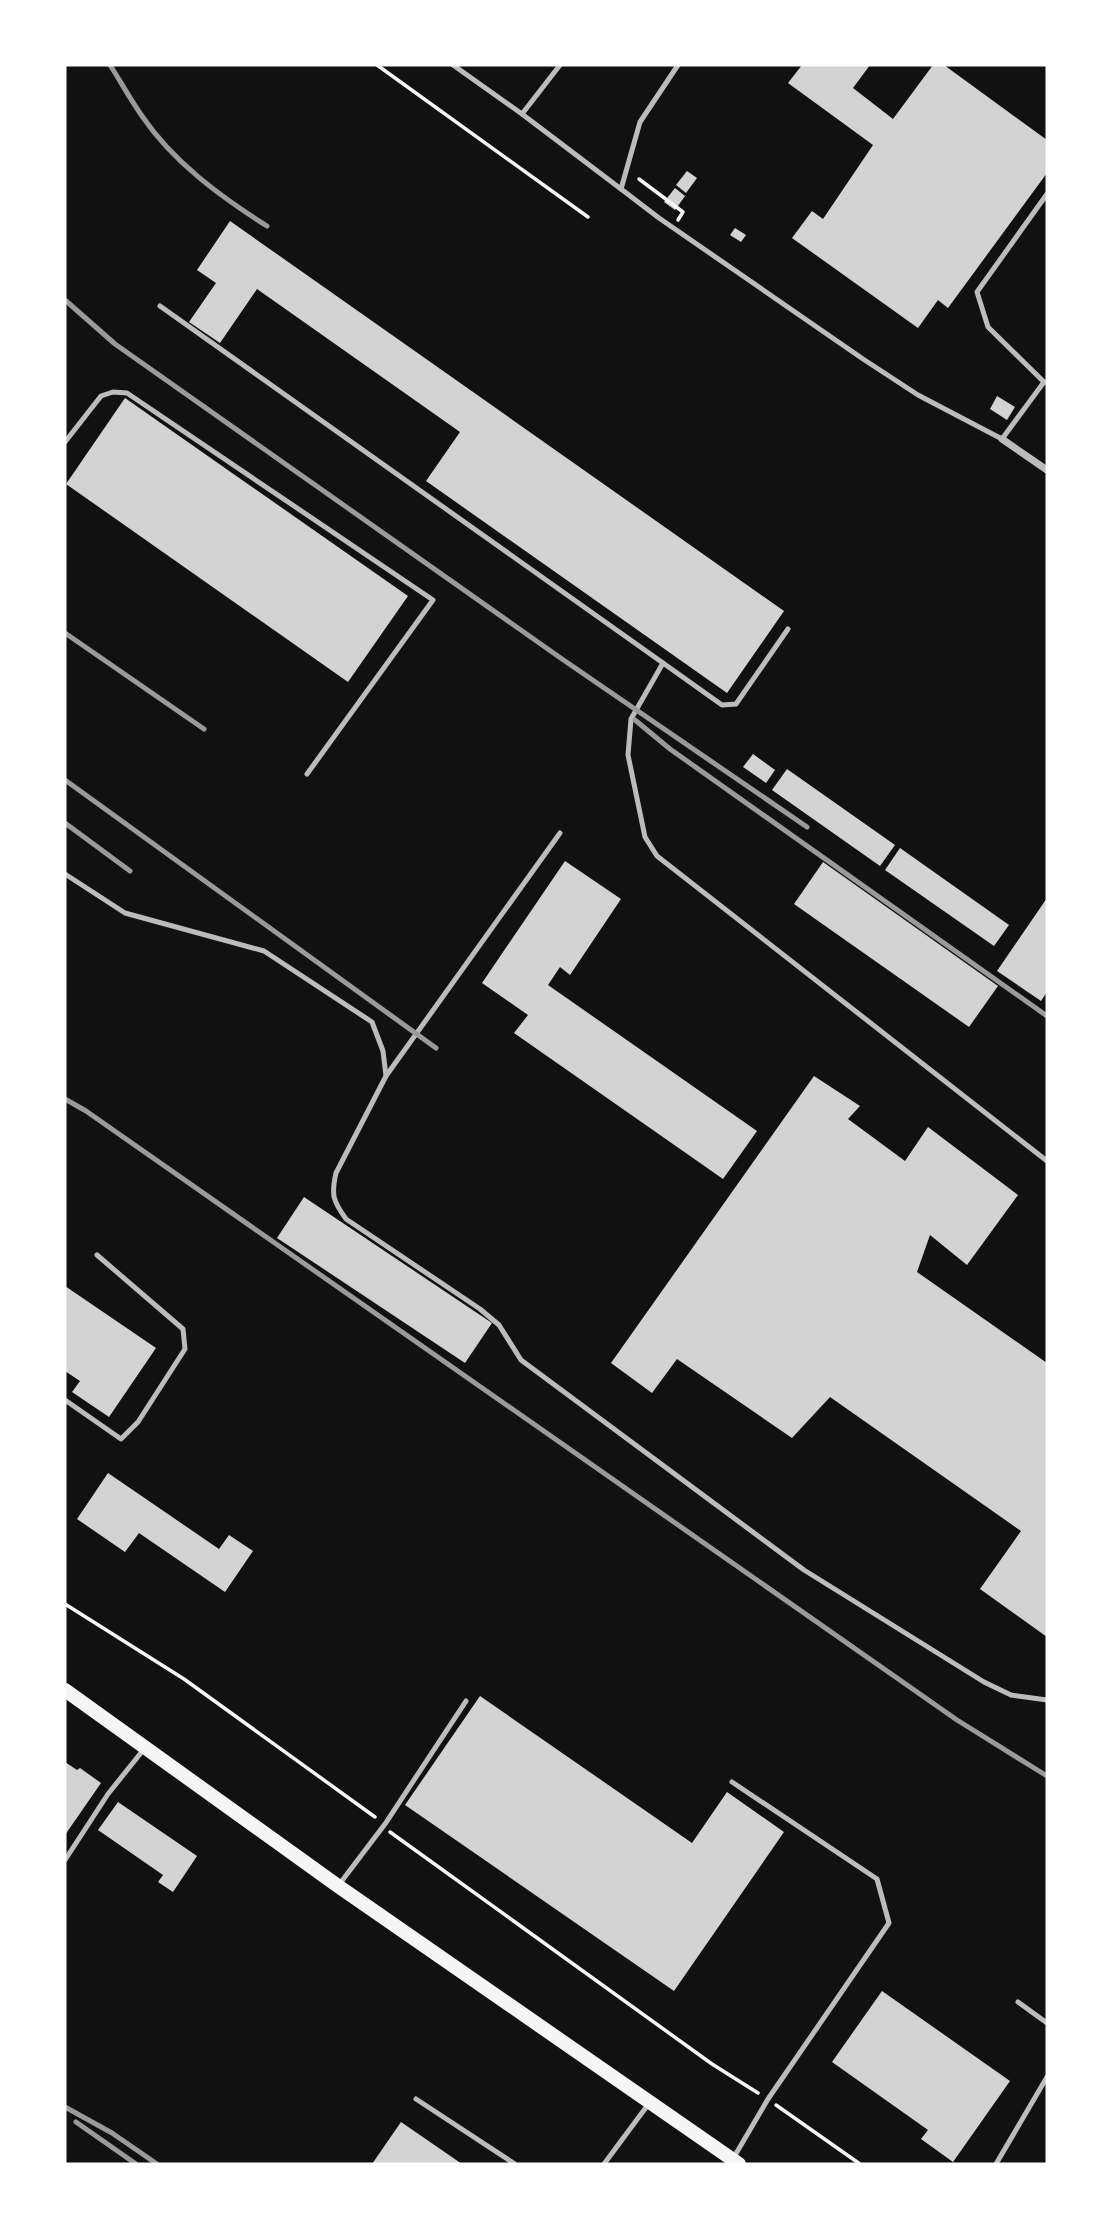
<svg xmlns="http://www.w3.org/2000/svg" width="1112" height="2229" font-family="Manrope,sans-serif">
<style>
.building{fill:#d3d3d3}
.lines{fill:none;stroke-linecap:round;stroke-linejoin:round}
.path{stroke:#f5f5f5;stroke-width:3.5}
.service{stroke:#bcbcbc;stroke-width:5}
.minor{stroke:#bcbcbc;stroke-width:7}
.secondary{stroke:#f5f5f5;stroke-width:14}
.rail{stroke:#9a9a9a;stroke-width:5}
</style>
<rect width="100%" height="100%" fill="#111"/>
<g class="building">
<polygon points="802,65 870,65 853,88 893,119 933,65 944,65 1047,140 1047,173 948,308 938,300 918,328 792,238 812,211 823,219 873,145 788,83"/>
<polygon points="687,171 697,178 686,193 676,185"/>
<polygon points="675,188 685,196 675,210 664,202"/>
<polygon points="230,221 784,611 727,693 426,481 460,432 257,289 220,343 189,322 216,283 197,270"/>
<polygon points="735,228 746,235 741,242 730,235"/>
<polygon points="997,396 1015,407 1007,420 990,409"/>
<polygon points="125,398 408,596 348,682 66,484"/>
<polygon points="753,754 775,770 766,783 743,767"/>
<polygon points="787,769 895,845 880,866 772,790"/>
<polygon points="900,848 1009,925 994,946 885,870"/>
<polygon points="565,861 621,899 570,975 560,967 548,985 757,1131 723,1179 514,1033 528,1015 482,983"/>
<polygon points="823,862 998,986 969,1027 794,904"/>
<polygon points="1047,898 1047,992 1041,1001 997,971"/>
<polygon points="814,1076 860,1106 848,1119 905,1161 928,1127 1018,1195 967,1265 930,1235 917,1272 1047,1363 1047,1637 980,1589 1021,1531 830,1397 792,1438 677,1359 652,1393 611,1363"/>
<polygon points="304,1197 492,1323 465,1363 277,1238"/>
<polygon points="65,1286 156,1348 109,1417 72,1392 80,1381 65,1371"/>
<polygon points="108,1473 219,1549 229,1535 253,1551 225,1592 139,1533 125,1552 77,1519"/>
<polygon points="480,1696 692,1843 727,1792 784,1832 674,1991 405,1805"/>
<polygon points="65,1762 77,1770 80,1768 101,1783 65,1835"/>
<polygon points="118,1802 197,1856 173,1892 158,1882 163,1875 98,1830"/>
<polygon points="882,1991 1010,2081 953,2162 921,2139 928,2130 832,2062"/>
<polygon points="401,2122 462,2164 372,2164"/>
</g>
<g class="lines">
<g class="path">
<polyline points="377,65 588,217"/>
<polyline points="639,179 683,212 678,220"/>
<polyline points="65,1604 184,1679 375,1817"/>
<polyline points="390,1832 712,2064 758,2093"/>
<polyline points="776,2105 860,2164"/>
</g>
<g class="service">
<polyline points="453,65 522,114"/>
<polyline points="560,65 522,114 621,189 640,122 678,65"/>
<polyline points="621,189 659,218 863,359 918,395 1002,439 1044,382 1047,382"/>
<polyline points="160,306 663,663 631,719 628,755 645,837 657,856 1047,1161"/>
<polyline points="1044,382 988,327 977,292 1047,194"/>
<polyline points="65,442 101,396 113,392 127,393 433,600 307,774"/>
<polyline points="663,663 722,705 736,704 788,629"/>
<path d="M65 874 125 913 264 951 372 1022 383 1051 386 1076 336 1173C331 1195 333 1201 346 1219L480 1309 499 1325 521 1360 804 1570 984 1682 1011 1695 1047 1700"/>
<polyline points="386,1076 560,833"/>
<polyline points="65,1400 121,1439 138,1422 185,1349 183,1329 97,1255"/>
<polyline points="732,1782 877,1879 889,1923 768,2099 734,2157"/>
<polyline points="65,1860 108,1794 144,1749"/>
<polyline points="338,1886 385,1824 466,1701"/>
<polyline points="1018,2002 1047,2023"/>
<polyline points="416,2099 515,2164"/>
<polyline points="604,2164 650,2102"/>
<polyline points="996,2164 1047,2077"/>
</g>
<polyline class="minor" points="1002,439 1047,470"/>
<polyline class="secondary" points="65,1690 338,1886 739,2164"/>
<g class="rail">
<path d="M110 65C121 82 130 99 142 116 173 162 221 197 267 226"/>
<polyline points="65,300 115,344 562,659 807,827"/>
<polyline points="65,633 204,729"/>
<polyline points="635,720 670,749 1047,1016"/>
<polyline points="65,780 436,1048"/>
<polyline points="65,823 130,871"/>
<polyline points="65,1099 86,1111 957,1720 1047,1776"/>
<polyline points="65,2107 112,2133 157,2164"/>
<polyline points="76,2122 136,2164"/>
</g>
</g>
<rect width="1112" height="2229" fill="none" stroke="#ffffff" stroke-width="133"/>
</svg>
